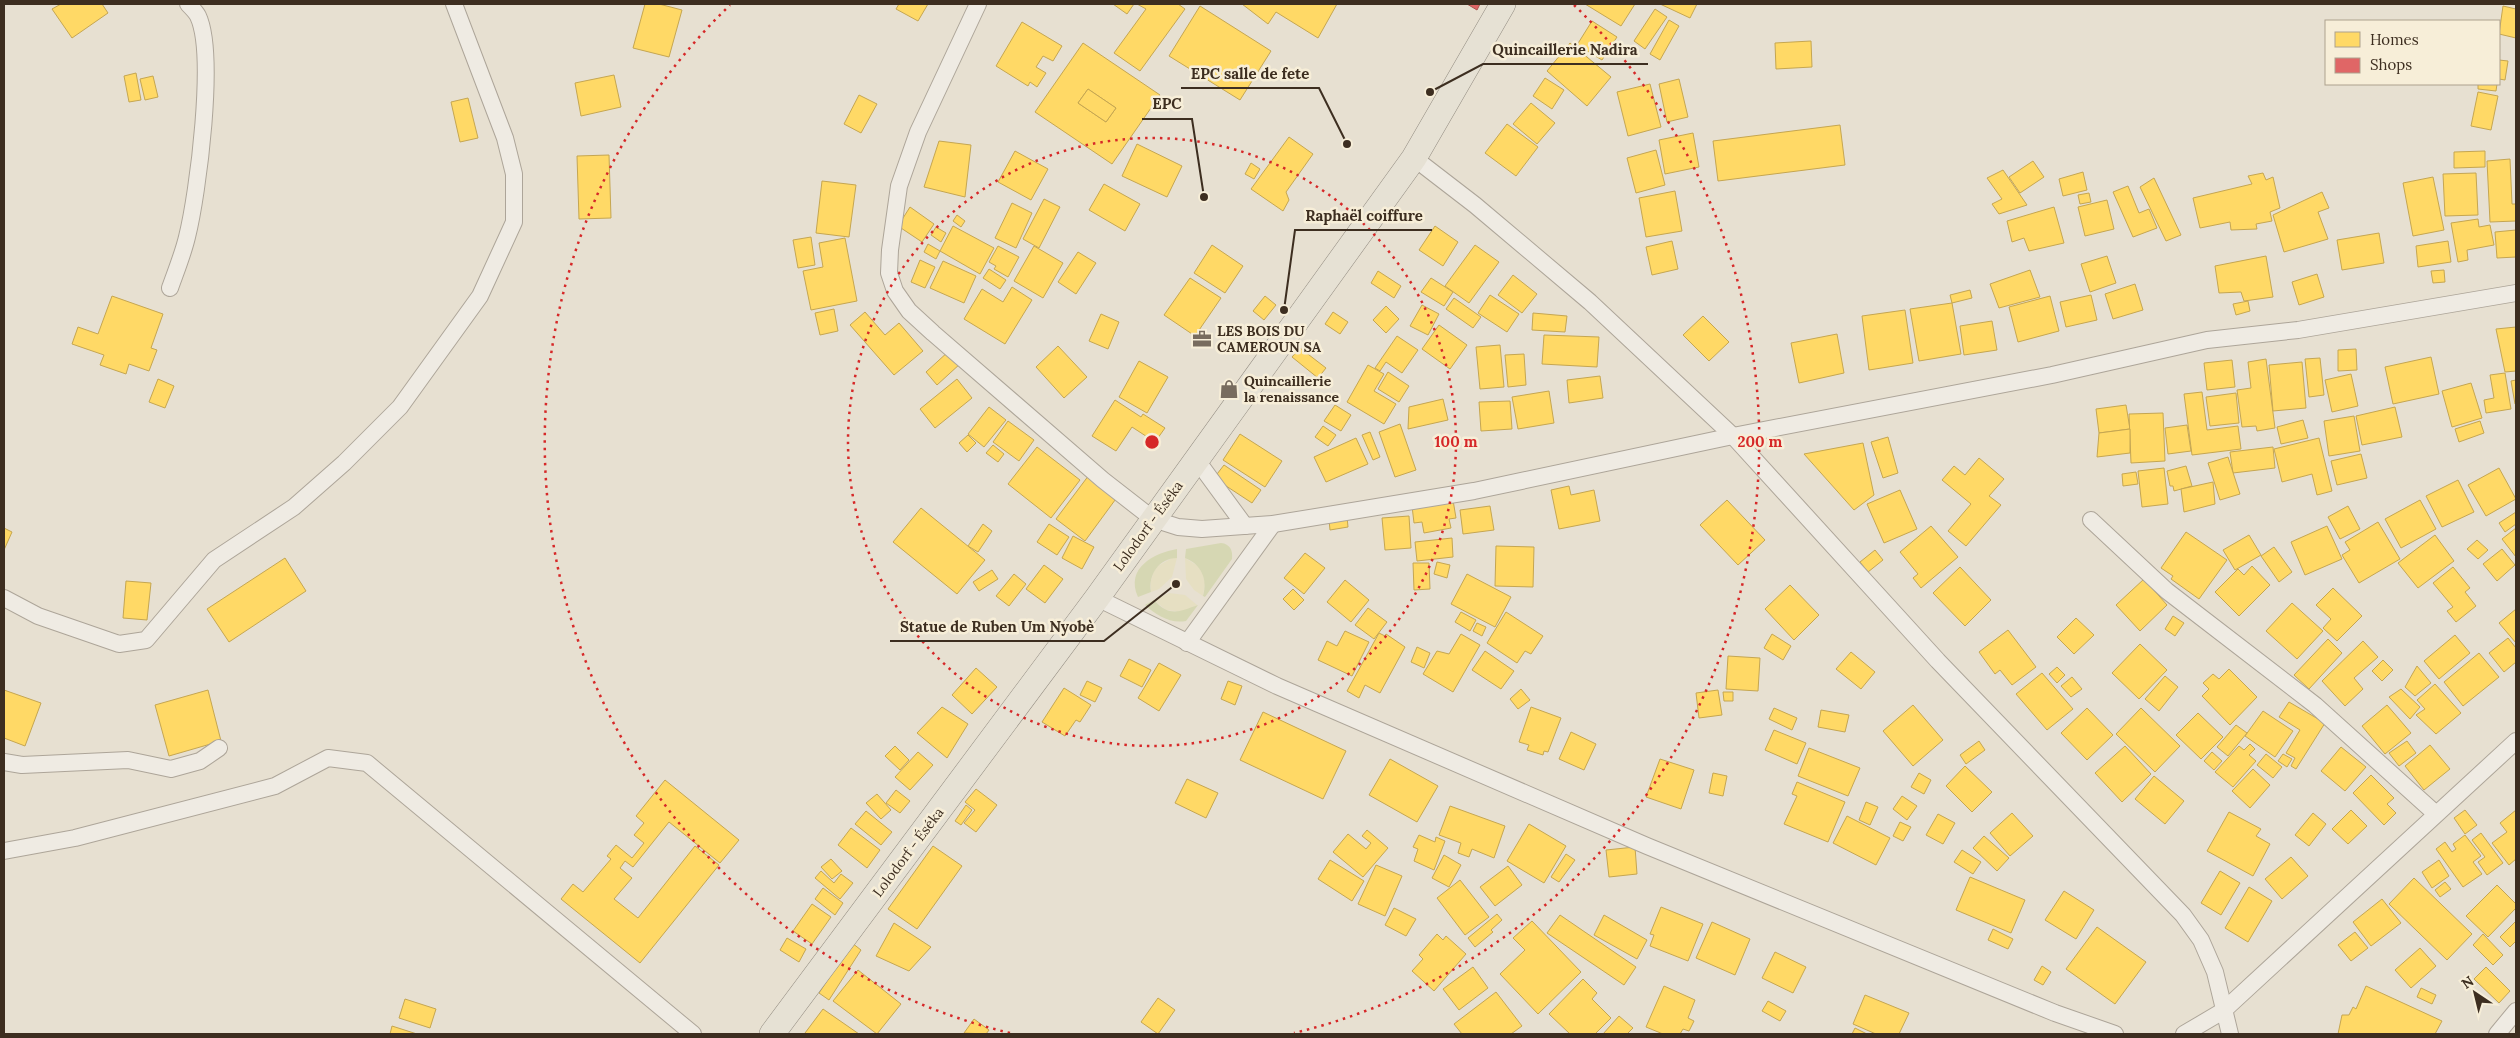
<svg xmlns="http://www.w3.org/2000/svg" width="2520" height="1038" font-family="Lora,serif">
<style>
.farmland{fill:#e6dfc2}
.green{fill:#d6d7b3}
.homes{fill:#ffd966;stroke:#c5a651;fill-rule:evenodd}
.shops{fill:#e06666;stroke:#af5551}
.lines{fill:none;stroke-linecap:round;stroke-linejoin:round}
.street-casing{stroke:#ada599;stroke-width:18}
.primary-casing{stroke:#928b80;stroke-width:26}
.street{stroke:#efebe3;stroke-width:16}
.primary{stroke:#e6e1d4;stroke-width:25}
.ring{fill:none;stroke:#d62828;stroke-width:2.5;stroke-dasharray:2.5 5}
.labels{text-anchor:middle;stroke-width:5;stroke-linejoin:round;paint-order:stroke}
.poi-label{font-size:14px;font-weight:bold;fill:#3d2e20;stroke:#f7eed8;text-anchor:start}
.street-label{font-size:14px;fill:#3d2e20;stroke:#f7eed8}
.centre{fill:#d62828;stroke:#f7eed8;stroke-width:2.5}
.ring-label{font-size:15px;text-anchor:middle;font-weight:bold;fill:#d62828;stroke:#f7eed8;stroke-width:5;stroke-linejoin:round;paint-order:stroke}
.leader{fill:none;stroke:#3d2e20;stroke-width:2}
.callout-dot{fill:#3d2e20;stroke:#f7eed8;stroke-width:2}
.callout-label{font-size:15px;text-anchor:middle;font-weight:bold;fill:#3d2e20;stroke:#f7eed8;stroke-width:5;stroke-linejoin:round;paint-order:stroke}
</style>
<rect width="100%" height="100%" fill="#e7e0d1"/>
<g class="farmland">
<polygon points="1172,558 1177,558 1172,577 1159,589 1151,592 1151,581 1153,573 1158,566"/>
<polygon points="1185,558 1198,566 1203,574 1205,583 1203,596 1194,590 1186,579"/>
<polygon points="1169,593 1185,595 1197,605 1185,612 1166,610 1154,600"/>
</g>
<g class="green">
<path d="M1221 543C1230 544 1233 550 1232 559L1205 597 1203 596C1208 579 1201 564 1185 558L1186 549Z"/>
<path d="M1177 549V558C1159 558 1148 575 1151 592L1138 597C1125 568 1154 553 1177 549Z"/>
<path d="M1154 600C1170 618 1180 611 1198 605L1186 621C1170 624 1156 615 1145 605Z"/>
</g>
<g class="homes">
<polygon points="61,4 102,4 108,13 72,38 52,9"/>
<polygon points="645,4 659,4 682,10 669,57 633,48"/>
<polygon points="899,4 928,4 918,21 896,9"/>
<polygon points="1113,4 1134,4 1127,14"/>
<polygon points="1137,4 1178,4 1185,9 1140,71 1114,53 1146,9"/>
<polygon points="1242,4 1337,4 1318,38 1276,12 1268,24"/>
<polygon points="1585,4 1635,4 1621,26"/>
<polygon points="1660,4 1697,4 1690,18"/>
<polygon points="1200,6 1271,51 1240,100 1169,56"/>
<polygon points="2503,6 2516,9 2516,38 2499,34"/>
<polygon points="1655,9 1667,17 1645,49 1634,41"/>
<polygon points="1669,20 1679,26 1660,60 1650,54"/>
<polygon points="1592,21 1617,37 1602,60 1577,45"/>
<polygon points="1022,22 1062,46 1053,61 1043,56 1036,67 1046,73 1037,87 1030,82 1028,86 996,66"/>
<polygon points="1811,41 1812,67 1776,69 1775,43"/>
<path d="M1083 43 1160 95 1112 164 1035 112ZM1088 89 1116 108 1106 122 1078 103Z"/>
<polygon points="1570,43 1611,77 1587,106 1547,71"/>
<polygon points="2499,60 2508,61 2505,80 2499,79"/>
<polygon points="136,73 141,100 129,102 124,76"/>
<polygon points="614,75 621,107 581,116 575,83"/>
<polygon points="153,76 158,97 145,100 140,79"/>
<polygon points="1545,78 1564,90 1552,109 1533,96"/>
<polygon points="1679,79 1688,117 1667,122 1659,84"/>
<polygon points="1650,84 1661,127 1628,136 1617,92"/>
<polygon points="2478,84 2497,84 2496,91 2478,89"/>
<polygon points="1088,89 1116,108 1106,122 1078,103"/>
<polygon points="2478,92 2498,96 2491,130 2471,126"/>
<polygon points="859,95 877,104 861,133 844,124"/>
<polygon points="468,98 478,138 460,142 451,102"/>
<polygon points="1531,103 1555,123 1537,144 1513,124"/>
<polygon points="1507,124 1538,147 1516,176 1485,153"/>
<polygon points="1840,125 1845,165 1718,181 1713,141"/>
<polygon points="1693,133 1699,167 1665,174 1659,140"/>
<polygon points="1289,137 1313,154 1286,192 1289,200 1283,211 1251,189"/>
<polygon points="939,141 971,145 965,197 924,187"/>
<polygon points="1137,144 1182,166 1167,197 1122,176"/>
<polygon points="1656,150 1665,185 1636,193 1627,158"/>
<polygon points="1015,151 1048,169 1031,200 998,182"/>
<polygon points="2485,151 2485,167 2454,168 2454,152"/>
<polygon points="609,155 611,218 579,219 577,156"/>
<polygon points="2510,159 2512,204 2516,204 2516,221 2490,222 2487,161"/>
<polygon points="2033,161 2044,177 2020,193 2009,177"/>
<polygon points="1251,163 1260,169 1254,179 1245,174"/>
<polygon points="2003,170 2027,205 1999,214 1992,204 2002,199 1987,178"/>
<polygon points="2083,172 2087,190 2063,196 2059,179"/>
<polygon points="2263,173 2266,180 2273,177 2280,208 2270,212 2272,221 2256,224 2257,229 2231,230 2230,222 2200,228 2193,198 2252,184 2248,176"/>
<polygon points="2476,173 2478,215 2445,216 2443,174"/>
<polygon points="2433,177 2444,230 2413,236 2403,183"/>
<polygon points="2154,178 2181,235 2166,241 2140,187"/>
<polygon points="822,181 856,185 849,237 816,233"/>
<polygon points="1104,184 1140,204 1125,231 1089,210"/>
<polygon points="2128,186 2139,213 2149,209 2157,228 2133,237 2113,192"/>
<polygon points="1675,191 1682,231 1646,237 1639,198"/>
<polygon points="2322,192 2329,208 2318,212 2328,239 2284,252 2273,215"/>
<polygon points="2089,193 2091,202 2080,204 2078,195"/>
<polygon points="1044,199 1060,207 1039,248 1023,239"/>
<polygon points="2107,200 2114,229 2085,236 2078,207"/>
<polygon points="1012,203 1032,213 1016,248 995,238"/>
<polygon points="910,207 934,224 922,242 898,226"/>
<polygon points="2054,207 2064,243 2029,251 2024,238 2012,242 2007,221"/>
<polygon points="957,215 965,221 961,227 953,221"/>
<polygon points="2478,219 2479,227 2490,225 2494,245 2467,250 2468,260 2458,262 2451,223"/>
<polygon points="953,226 994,248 980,274 940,251"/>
<polygon points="1435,226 1458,242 1443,266 1419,250"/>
<polygon points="936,227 946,233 941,242 931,235"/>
<polygon points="2516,230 2516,257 2497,258 2495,232"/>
<polygon points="2379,233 2384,263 2342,270 2337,240"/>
<polygon points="811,237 815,265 798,268 793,240"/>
<polygon points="845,238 857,301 811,310 803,271 823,267 819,243"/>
<polygon points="1672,241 1678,269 1652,275 1646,247"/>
<polygon points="2448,241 2451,262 2418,267 2416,246"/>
<polygon points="928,244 940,251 936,259 924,252"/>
<polygon points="1212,245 1243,266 1225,293 1194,273"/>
<polygon points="1475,245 1499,262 1469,303 1445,286"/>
<polygon points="998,246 1019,257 1008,277 994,269 996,266 989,262"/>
<polygon points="1034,246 1063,263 1043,298 1014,281"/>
<polygon points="1078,252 1096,263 1076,294 1058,282"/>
<polygon points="2107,256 2116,283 2090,292 2081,264"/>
<polygon points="2266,256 2273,297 2244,301 2241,292 2219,293 2215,266"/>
<polygon points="920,260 935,267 925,288 911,282"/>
<polygon points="943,261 976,276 964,303 930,288"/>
<polygon points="989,269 1006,280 1000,289 983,278"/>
<polygon points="2030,270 2040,297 1999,308 1990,284"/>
<polygon points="2444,270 2445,282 2433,283 2431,271"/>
<polygon points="1378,271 1401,286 1394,298 1371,283"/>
<polygon points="2317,274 2324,297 2299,305 2292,282"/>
<polygon points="1513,275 1537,294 1522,313 1498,295"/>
<polygon points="1190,278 1221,298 1195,336 1164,315"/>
<polygon points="1431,278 1453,292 1444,306 1421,292"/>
<polygon points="2135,284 2143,310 2113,319 2105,294"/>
<polygon points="1012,287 1032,300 1005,344 964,319 982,289 1003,302"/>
<polygon points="1970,290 1972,298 1952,303 1950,295"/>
<polygon points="1490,295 1519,314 1507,332 1478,313"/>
<polygon points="2091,295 2097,320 2066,327 2060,302"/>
<polygon points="112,296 163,314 151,348 157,350 149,371 129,364 126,374 100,365 104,355 72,344 78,327 98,334"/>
<polygon points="1265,296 1276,305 1264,320 1253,311"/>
<polygon points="2050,296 2059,331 2018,342 2009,307"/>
<polygon points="1454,298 1481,317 1473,328 1446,309"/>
<polygon points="2248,301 2250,311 2236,315 2233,304"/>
<polygon points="1952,303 1961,354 1919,361 1910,309"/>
<polygon points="1422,305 1439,314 1428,335 1410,326"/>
<polygon points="1386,306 1399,319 1386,333 1373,320"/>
<polygon points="834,309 838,331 820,335 815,313"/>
<polygon points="1905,310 1913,363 1869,370 1862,316"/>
<polygon points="865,312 885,335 899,323 923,351 894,375 850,325"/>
<polygon points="1333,312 1348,322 1340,334 1325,324"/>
<polygon points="1533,313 1567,316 1565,332 1532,330"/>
<polygon points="1101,314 1119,322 1108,349 1089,341"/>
<polygon points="1703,316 1729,342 1709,361 1683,335"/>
<polygon points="1992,321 1997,350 1964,355 1960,326"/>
<polygon points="1439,325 1467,345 1450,369 1422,349"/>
<polygon points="2516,327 2516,371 2505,372 2496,329"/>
<polygon points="1837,334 1844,373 1799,383 1791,343"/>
<polygon points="1544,335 1599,337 1597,367 1542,364"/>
<polygon points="1397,336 1418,350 1402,373 1386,362 1380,371 1375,368"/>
<polygon points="1500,345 1504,387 1480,389 1476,347"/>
<polygon points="1058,346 1087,377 1064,398 1036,367"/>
<polygon points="1300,348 1326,368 1318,378 1292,357"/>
<polygon points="2356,349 2357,370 2338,371 2338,350"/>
<polygon points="949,351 961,363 937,385 926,372"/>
<polygon points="1524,354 1526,385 1508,387 1505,355"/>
<polygon points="2431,357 2439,394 2393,404 2385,367"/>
<polygon points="2320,358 2324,395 2309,397 2305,359"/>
<polygon points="2266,359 2275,428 2257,431 2256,426 2242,427 2237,390 2251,388 2248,362"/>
<polygon points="2232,360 2235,387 2207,390 2204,363"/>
<polygon points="1139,361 1168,377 1147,413 1119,397"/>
<polygon points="2302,362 2306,408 2273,411 2269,365"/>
<polygon points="1368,365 1384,374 1374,391 1396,404 1384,424 1347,402"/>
<polygon points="1388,372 1409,386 1399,402 1378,389"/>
<polygon points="2505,373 2511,409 2486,413 2484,400 2494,398 2490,375"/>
<polygon points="2351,374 2358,406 2332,412 2325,380"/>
<polygon points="1600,376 1603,398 1569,403 1567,380"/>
<polygon points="158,379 174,386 165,408 149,402"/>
<polygon points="957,379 972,398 935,428 920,409"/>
<polygon points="2516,380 2516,403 2515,404 2511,381"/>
<polygon points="2471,383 2482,418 2452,427 2442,391"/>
<polygon points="1549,391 1554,423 1518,429 1512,397"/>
<polygon points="2202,392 2207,430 2238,426 2241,449 2192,455 2184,394"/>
<polygon points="2236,393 2239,423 2210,426 2206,397"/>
<polygon points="1443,399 1448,420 1408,429 1409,407"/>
<polygon points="1115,400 1141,417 1143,414 1165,428 1155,442 1132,427 1116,451 1092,436"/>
<polygon points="1510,401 1512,429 1481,431 1479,402"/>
<polygon points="1335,405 1351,415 1341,431 1324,421"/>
<polygon points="2126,405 2130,429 2099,433 2096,409"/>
<polygon points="989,407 1006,420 984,447 968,434"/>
<polygon points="2395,407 2402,437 2362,445 2356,416"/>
<polygon points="2163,413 2165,461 2131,463 2129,414"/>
<polygon points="2354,416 2360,451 2329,456 2324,421"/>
<polygon points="2303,420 2308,438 2281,444 2277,427"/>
<polygon points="1008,421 1034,440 1019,461 993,442"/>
<polygon points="2480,421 2484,433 2459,442 2455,429"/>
<polygon points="1400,424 1416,470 1395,477 1379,432"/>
<polygon points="2187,425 2191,451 2168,454 2165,428"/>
<polygon points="1323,426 1336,435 1328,446 1315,437"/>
<polygon points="2130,429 2130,453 2097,457 2099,433"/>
<polygon points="1370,432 1380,457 1373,460 1362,435"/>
<polygon points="1240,434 1282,461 1265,487 1223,460"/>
<polygon points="968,435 976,443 967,452 959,443"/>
<polygon points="1888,437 1898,473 1883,478 1871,442"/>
<polygon points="1356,438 1368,464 1326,482 1314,457"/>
<polygon points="2319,438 2332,491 2317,495 2312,474 2282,482 2274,449"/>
<polygon points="1863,443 1874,495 1854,510 1804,454"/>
<polygon points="993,445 1004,454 998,462 986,453"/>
<polygon points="1037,447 1080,480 1051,518 1008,484"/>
<polygon points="2273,447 2275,468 2233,473 2230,452"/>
<polygon points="2361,454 2367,478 2337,485 2331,461"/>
<polygon points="2228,457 2240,494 2220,500 2208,463"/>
<polygon points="1979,458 2004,479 1989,496 2001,505 1966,546 1948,531 1971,504 1942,480 1954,466 1965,475"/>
<polygon points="1224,465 1261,490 1252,503 1214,478"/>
<polygon points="2186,466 2192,486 2174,491 2173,486 2170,486 2167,471"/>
<polygon points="2164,468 2168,504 2142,507 2138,471"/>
<polygon points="2499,468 2516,499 2486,516 2468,485"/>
<polygon points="2136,472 2138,484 2123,486 2122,474"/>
<polygon points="1089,475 1118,496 1085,541 1056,519"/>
<polygon points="2458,480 2474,512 2442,527 2426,496"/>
<polygon points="2213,482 2215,504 2184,512 2181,489"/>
<polygon points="1569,486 1571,495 1594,490 1600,521 1559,529 1551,490"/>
<polygon points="1900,490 1917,529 1884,543 1867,504"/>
<polygon points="1453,500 1456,518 1449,519 1451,528 1424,533 1422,522 1414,523 1412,506"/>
<polygon points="1727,500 1765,540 1738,565 1700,525"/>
<polygon points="2420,500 2436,529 2401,548 2385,519"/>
<polygon points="1490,506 1494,530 1463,534 1460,510"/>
<polygon points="2348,506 2360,529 2340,539 2328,517"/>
<polygon points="921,508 985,560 957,594 893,542"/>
<polygon points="2516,512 2516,524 2505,532 2499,523"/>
<polygon points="1409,516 1411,548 1385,550 1382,518"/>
<polygon points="1347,517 1348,527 1330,530 1329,520"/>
<polygon points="2378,522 2400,559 2359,583 2342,555 2350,550 2345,542"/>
<polygon points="983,524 992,531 978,552 968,546"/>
<polygon points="1049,524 1069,537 1057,555 1037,542"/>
<polygon points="1931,526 1958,557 1921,588 1913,578 1918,574 1900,552"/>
<polygon points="2327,526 2342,559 2305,575 2291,542"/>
<polygon points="4,528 12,532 4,550"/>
<polygon points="2516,528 2516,557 2502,539"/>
<polygon points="2186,532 2227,560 2199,599 2171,579 2173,576 2161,568"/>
<polygon points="2249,535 2261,555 2235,570 2223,550"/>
<polygon points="2435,535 2454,561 2418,588 2398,563"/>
<polygon points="1073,536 1094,547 1082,569 1062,558"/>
<polygon points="1452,538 1453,557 1417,561 1415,542"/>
<polygon points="2477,540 2488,550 2478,559 2467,549"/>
<polygon points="1496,546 1534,547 1533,587 1495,586"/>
<polygon points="2274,547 2292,572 2279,582 2261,556"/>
<polygon points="2502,549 2515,565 2497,581 2483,564"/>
<polygon points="1875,550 1883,560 1868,572 1860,562"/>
<polygon points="1305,553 1325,568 1304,594 1284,578"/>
<polygon points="285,558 306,591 229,642 207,609"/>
<polygon points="1437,562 1450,565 1447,578 1434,574"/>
<polygon points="1413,563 1429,563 1430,589 1414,590"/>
<polygon points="1044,565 1063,579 1045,603 1026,589"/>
<polygon points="2252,566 2270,585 2239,616 2215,592 2238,569 2244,575"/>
<polygon points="1960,567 1991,600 1965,626 1933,593"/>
<polygon points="2453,567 2470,588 2465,592 2476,606 2456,622 2447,611 2453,607 2433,583"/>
<polygon points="992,570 998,579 979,591 973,582"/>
<polygon points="1014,574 1026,584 1009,606 996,596"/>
<polygon points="1467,574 1511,597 1495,627 1451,604"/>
<polygon points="2144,579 2167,605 2140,631 2116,605"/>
<polygon points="1345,580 1369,600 1351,622 1327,602"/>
<polygon points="126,581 151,583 147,620 123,618"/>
<polygon points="1790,585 1819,615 1794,640 1765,609"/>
<polygon points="2333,588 2362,616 2337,641 2323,628 2331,619 2316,605"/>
<polygon points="1293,589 1304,600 1294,610 1283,599"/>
<polygon points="2292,603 2323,631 2297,659 2266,631"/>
<polygon points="1368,608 1387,622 1374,639 1355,625"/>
<polygon points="2516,609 2516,643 2499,623"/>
<polygon points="1461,612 1476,620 1470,631 1455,622"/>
<polygon points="1506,612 1543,636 1531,654 1525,651 1517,663 1487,643"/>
<polygon points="2173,616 2184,623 2175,636 2165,629"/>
<polygon points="2076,618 2094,635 2074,654 2057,637"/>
<polygon points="1477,623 1486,627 1482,636 1473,631"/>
<polygon points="2008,630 2036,667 2012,685 2000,670 1995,674 1979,652"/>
<polygon points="1345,631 1369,642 1352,676 1318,660 1327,641 1337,646"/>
<polygon points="1379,633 1385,636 1386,634 1405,647 1380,693 1365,685 1359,698 1347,691"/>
<polygon points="1461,634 1480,645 1453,692 1423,674 1437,651 1449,654"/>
<polygon points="1772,634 1791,646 1783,660 1764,648"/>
<polygon points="2455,635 2470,653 2439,679 2424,661"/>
<polygon points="2508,638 2516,648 2516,662 2504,672 2489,653"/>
<polygon points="2328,639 2342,653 2309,689 2294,675"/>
<polygon points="2363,641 2378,657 2354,678 2363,689 2345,706 2322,681"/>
<polygon points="2140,644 2167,670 2139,699 2112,673"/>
<polygon points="1417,647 1430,653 1424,668 1411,662"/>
<polygon points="1485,651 1514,671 1501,689 1472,670"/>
<polygon points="1851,652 1875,672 1861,689 1836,669"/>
<polygon points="2479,653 2499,677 2463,706 2444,682"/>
<polygon points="1728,656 1760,658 1758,691 1726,689"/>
<polygon points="1129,659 1151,670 1142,687 1120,676"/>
<polygon points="2383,660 2393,670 2382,681 2372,671"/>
<polygon points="1159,663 1181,675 1159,711 1138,698"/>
<polygon points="2417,666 2431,683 2415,696 2405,687"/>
<polygon points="2057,667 2065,675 2057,683 2049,674"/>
<polygon points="976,668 997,687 972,714 952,695"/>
<polygon points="2229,669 2257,697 2230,725 2202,696 2209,689 2203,683 2213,674 2219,679"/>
<polygon points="2042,673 2073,709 2047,730 2016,694"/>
<polygon points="2165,676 2178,687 2159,711 2145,699"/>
<polygon points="2072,677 2082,689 2071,697 2061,686"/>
<polygon points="1087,681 1102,688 1095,702 1080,695"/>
<polygon points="1228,681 1242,686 1235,705 1221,699"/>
<polygon points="2435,684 2461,713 2436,734 2416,715 2425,709 2417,700"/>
<polygon points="1064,688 1091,705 1080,722 1076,720 1065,736 1042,722"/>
<polygon points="1521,689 1530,700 1518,709 1510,699"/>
<polygon points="2401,689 2420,707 2410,719 2389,697"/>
<polygon points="4,690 41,703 25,746 4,738"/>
<polygon points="208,690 221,741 169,756 155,705"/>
<polygon points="1718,690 1722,715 1699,718 1696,693"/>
<polygon points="1723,692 1733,692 1733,701 1724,701"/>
<polygon points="2289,702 2325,723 2296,769 2291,766 2295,758 2286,753 2300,730 2279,717"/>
<polygon points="1913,705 1943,740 1913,766 1883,731"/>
<polygon points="2387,705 2411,733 2385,754 2362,726"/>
<polygon points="942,707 968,724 947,758 917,733"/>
<polygon points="1531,707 1561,718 1548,752 1544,751 1543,755 1527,750 1529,745 1519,742"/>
<polygon points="1774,708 1797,718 1792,730 1769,719"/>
<polygon points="2087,708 2113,735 2087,760 2061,733"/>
<polygon points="2141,708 2180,746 2155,772 2116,734"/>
<polygon points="1821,710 1849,715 1845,732 1818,727"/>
<polygon points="2263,711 2293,731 2275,757 2245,736"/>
<polygon points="1263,712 1346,751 1323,799 1240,760"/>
<polygon points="2198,713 2223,737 2201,759 2176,735"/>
<polygon points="2236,725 2247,733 2228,756 2217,747"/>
<polygon points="1774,730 1806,743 1797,764 1765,750"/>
<polygon points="1571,732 1596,744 1584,770 1559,759"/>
<polygon points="1979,741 1985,750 1966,764 1960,755"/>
<polygon points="2407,741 2416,753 2399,766 2389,753"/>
<polygon points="2250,744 2255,749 2249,755 2256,761 2233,787 2215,772 2239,746 2244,750"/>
<polygon points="2430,745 2450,769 2424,790 2405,766"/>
<polygon points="895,746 909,760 900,770 885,756"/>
<polygon points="2125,746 2151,774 2122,802 2095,773"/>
<polygon points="2341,747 2366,767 2345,791 2321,771"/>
<polygon points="1809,748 1860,768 1848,796 1798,776"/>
<polygon points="918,752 933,765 910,790 895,777"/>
<polygon points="2212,752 2222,761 2214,770 2204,761"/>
<polygon points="2266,754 2282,767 2273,778 2257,765"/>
<polygon points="2283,754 2292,759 2287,767 2278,761"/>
<polygon points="1390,759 1438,786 1417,822 1369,795"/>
<polygon points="1660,759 1694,770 1681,809 1646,797"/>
<polygon points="1965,766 1992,792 1972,812 1946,786"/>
<polygon points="2253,769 2270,785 2250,808 2232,791"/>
<polygon points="1713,773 1727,776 1723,796 1709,793"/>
<polygon points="1919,773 1931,780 1924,794 1911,787"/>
<polygon points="2371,775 2394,798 2387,804 2396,813 2384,825 2353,793"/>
<polygon points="2154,776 2184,801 2165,824 2135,799"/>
<polygon points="1187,779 1218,793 1206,818 1175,803"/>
<polygon points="665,780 739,840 720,863 669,822 633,867 625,861 620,868 632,878 614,899 638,918 695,846 719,865 640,963 561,899 573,884 583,892 611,859 607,856 616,845 632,858 644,843 634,835 644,823 636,816"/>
<polygon points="1797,782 1845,802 1828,842 1784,824 1797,796 1792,794"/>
<polygon points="976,789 997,805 976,832 964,823 975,810 965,802"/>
<polygon points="896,790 910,801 900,813 886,803"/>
<polygon points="877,794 891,810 881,819 866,803"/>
<polygon points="1902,796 1917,806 1907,820 1893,809"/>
<polygon points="1866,802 1878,807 1870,825 1859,820"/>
<polygon points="966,805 972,810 961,825 955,821"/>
<polygon points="1450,806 1505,826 1494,858 1472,849 1469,857 1458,853 1461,843 1439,835"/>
<polygon points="2351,810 2367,826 2348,844 2332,829"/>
<polygon points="2465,810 2477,825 2465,834 2454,818"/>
<polygon points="2516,810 2516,859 2509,865 2492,843 2507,832 2500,823"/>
<polygon points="866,811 892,832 881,845 855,824"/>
<polygon points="2229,812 2261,829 2256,836 2270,844 2253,876 2207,851"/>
<polygon points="2012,813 2033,836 2010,856 1990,833"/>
<polygon points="2313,813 2326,824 2309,846 2295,835"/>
<polygon points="1938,814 1955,823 1943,844 1926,835"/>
<polygon points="1847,816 1890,838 1876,865 1833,843"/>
<polygon points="1900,822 1911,827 1903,841 1893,836"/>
<polygon points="1529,824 1566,846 1544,883 1507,861"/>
<polygon points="851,828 880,850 867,868 838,845"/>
<polygon points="1367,830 1388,848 1363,877 1333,852 1348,834 1366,849 1371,843 1362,836"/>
<polygon points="2481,833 2503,863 2487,875 2478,862 2485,857 2472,840"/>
<polygon points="1419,835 1435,842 1436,837 1445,841 1434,870 1414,861 1418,849 1413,847"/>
<polygon points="2465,835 2481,856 2473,862 2482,874 2463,887 2436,849 2445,842 2452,852 2456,849 2453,844"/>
<polygon points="1984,836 2009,858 1997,871 1973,848"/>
<polygon points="933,846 962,866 917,929 888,909"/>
<polygon points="1635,847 1637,874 1609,877 1606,850"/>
<polygon points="1962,850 1981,862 1973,874 1954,862"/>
<polygon points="1566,854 1575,860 1559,882 1551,877"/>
<polygon points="1444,855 1461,865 1449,887 1432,878"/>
<polygon points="2291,857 2308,876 2282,899 2265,879"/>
<polygon points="831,859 842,871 832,879 821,867"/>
<polygon points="1330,860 1364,881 1352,901 1318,879"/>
<polygon points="2439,860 2449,876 2432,888 2422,872"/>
<polygon points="1376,865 1402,876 1385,916 1358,904"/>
<polygon points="1508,866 1522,885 1495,906 1480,887"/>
<polygon points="821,871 834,883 841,874 853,883 840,899 815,878"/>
<polygon points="2220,871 2240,883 2221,915 2201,903"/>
<polygon points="1970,877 2025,900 2011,933 1956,910"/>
<polygon points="2414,878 2472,934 2447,960 2389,904"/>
<polygon points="1460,880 1489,917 1465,935 1437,898"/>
<polygon points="2445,882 2451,889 2440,897 2435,890"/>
<polygon points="2497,885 2516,904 2516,908 2488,937 2466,916"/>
<polygon points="2249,887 2272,901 2248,942 2225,928"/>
<polygon points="823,888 843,903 835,915 815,899"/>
<polygon points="2064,891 2094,910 2076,939 2045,920"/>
<polygon points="2382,899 2401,923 2371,946 2353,922"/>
<polygon points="812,904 831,917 812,944 793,931"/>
<polygon points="1661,907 1703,924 1688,961 1650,946 1654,935 1650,934"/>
<polygon points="1394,908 1416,919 1406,936 1385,925"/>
<polygon points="1497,914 1502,920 1491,930 1493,932 1475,947 1468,938"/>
<polygon points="1560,915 1636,967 1624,985 1547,933"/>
<polygon points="1604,915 1647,940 1637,959 1594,935"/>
<polygon points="1532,921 1581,972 1538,1014 1500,974 1525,950 1513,938"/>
<polygon points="2516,921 2516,941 2510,947 2500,937"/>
<polygon points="1712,922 1750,939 1735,975 1696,958"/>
<polygon points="894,923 931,947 909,971 876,956"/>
<polygon points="2097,927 2146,962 2115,1004 2066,969"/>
<polygon points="1993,929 2013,939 2008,949 1988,940"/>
<polygon points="2355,932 2368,948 2351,961 2338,945"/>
<polygon points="1437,934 1443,940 1446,936 1466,954 1434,991 1412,971 1423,959 1419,955"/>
<polygon points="2483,934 2503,955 2493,965 2473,945"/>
<polygon points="787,938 806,949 799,962 780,950"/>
<polygon points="852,943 861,950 829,1000 819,993"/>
<polygon points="2420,948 2436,966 2411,988 2395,970"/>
<polygon points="1775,952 1806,967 1793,993 1762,978"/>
<polygon points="2042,966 2051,972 2043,985 2034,980"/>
<polygon points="1473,967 1488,988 1459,1010 1443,989"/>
<polygon points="2486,967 2510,991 2499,1003 2474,979"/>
<polygon points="858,970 901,1004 877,1034 833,1001"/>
<polygon points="1583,979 1597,993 1592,999 1611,1018 1595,1034 1570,1034 1549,1014"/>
<polygon points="1664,986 1695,1000 1688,1018 1694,1021 1689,1031 1683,1029 1680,1034 1663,1034 1646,1027"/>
<polygon points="2366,986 2442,1021 2435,1034 2338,1034 2342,1015 2349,1015 2353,1007 2356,1009"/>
<polygon points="2421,988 2436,995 2432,1004 2417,997"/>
<polygon points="1496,992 1522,1026 1511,1034 1462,1034 1454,1024"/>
<polygon points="1865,995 1909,1013 1899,1034 1876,1034 1853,1024"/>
<polygon points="1158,998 1175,1010 1158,1034 1141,1022"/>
<polygon points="405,999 436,1009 430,1028 399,1018"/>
<polygon points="1768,1001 1786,1011 1780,1021 1762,1011"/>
<polygon points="823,1009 859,1034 807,1034 805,1033"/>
<polygon points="1619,1016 1633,1028 1627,1034 1603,1034"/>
<polygon points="974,1019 989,1030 986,1034 964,1033"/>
<polygon points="392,1026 417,1034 390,1034"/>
<polygon points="1855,1028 1867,1034 1852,1034"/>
</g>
<polygon class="shops" points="1467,4 1480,4 1477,10"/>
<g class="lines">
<g class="street-casing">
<g id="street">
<polyline points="978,4 918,132 899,186 890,250 889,273 895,291 909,311 933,333 1103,480 1153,519 1178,527 1202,529 1273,524 1474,491 1733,436 2052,375 2207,340 2298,330 2516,293"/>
<polyline points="1414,158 1475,205 1590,302 1733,436 1938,661 2183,915 2201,940 2215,972 2230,1034"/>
<path d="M170 288C176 271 183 254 187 237 198 193 216 54 198 16 196 12 191 7 188 4"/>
<polyline points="1196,459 1245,526"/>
<polyline points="2091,520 2167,591 2315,705 2436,814"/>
<polyline points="4,598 38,616 119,644 146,640 214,560 294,507 344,463 400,407 480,296 514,222 514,174 505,138 454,4"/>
<polyline points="1097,598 1277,686 1647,846 2055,1013 2115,1034"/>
<polyline points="1187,643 1273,524"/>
<polyline points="4,762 22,765 128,760 171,769 200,761 219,748"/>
<polyline points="4,851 75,838 275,786 328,758 367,763 693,1034"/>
<polyline points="2184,1034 2223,1011 2516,741"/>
<polyline points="2497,1034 2516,1011"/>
</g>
</g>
<g class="primary-casing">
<polyline id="primary" points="772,1034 1097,598 1414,158 1503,4"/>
</g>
<use href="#street" class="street"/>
<use href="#primary" class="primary"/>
</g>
<g class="ring">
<circle cx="1152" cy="442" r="304"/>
<path d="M1010 1033A608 608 0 0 1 730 5M1574 5A608 608 0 0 1 1294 1033"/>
</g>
<defs>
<g id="office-bare" transform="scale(1.5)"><path d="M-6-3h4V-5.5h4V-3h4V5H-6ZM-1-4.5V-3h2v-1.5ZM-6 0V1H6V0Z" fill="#786c5e" stroke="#f7eed8" stroke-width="2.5" paint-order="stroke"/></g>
<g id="shop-bare" transform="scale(1.5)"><path d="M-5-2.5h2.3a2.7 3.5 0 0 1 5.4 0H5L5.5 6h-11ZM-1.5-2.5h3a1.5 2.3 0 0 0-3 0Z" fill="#786c5e" stroke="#f7eed8" stroke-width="2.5" paint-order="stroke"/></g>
</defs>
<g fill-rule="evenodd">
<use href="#office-bare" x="1202" y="339"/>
<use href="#shop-bare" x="1229" y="389"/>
</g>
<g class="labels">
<g class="poi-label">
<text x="1217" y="336">LES BOIS DU<tspan x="1217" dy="16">CAMEROUN SA</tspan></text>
<text x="1244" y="386">Quincaillerie<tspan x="1244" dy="16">la renaissance</tspan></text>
</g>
<g class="street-label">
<text transform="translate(1148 526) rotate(-54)" y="5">Lolodorf - Éséka</text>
<text transform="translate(908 852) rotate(-53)" y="5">Lolodorf - Éséka</text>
</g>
</g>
<circle cx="1152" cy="442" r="8" class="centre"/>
<g class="ring-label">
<text x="1456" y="447">100 m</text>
<text x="1760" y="447">200 m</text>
</g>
<path class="leader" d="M1430 92L1483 64H1648M1347 144L1319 88H1181M1204 197L1192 119H1142M1284 310L1295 230H1432M1176 584L1104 641H890"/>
<g class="callout-dot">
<circle cx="1430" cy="92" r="5"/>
<circle cx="1347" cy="144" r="5"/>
<circle cx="1204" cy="197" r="5"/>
<circle cx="1284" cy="310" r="5"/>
<circle cx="1176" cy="584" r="5"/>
</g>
<g class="callout-label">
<text x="1565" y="55">Quincaillerie Nadira</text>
<text x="1250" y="79">EPC salle de fete</text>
<text x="1167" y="109">EPC</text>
<text x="1364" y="221">Raphaël coiffure</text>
<text x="997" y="632">Statue de Ruben Um Nyobè</text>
</g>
<rect width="2520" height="1038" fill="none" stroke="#3d2e20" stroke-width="10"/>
<rect x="2325" y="20" width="175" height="65" fill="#f7eed8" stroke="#ada18e"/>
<rect x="2335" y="32" width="25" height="15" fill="#ffd966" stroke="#ada18e"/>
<text x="2370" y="45" font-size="15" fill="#3d2e20">Homes</text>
<rect x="2335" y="58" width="25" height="15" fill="#e06666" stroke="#ada18e"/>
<text x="2370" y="70" font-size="15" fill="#3d2e20">Shops</text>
<g transform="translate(2475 993) rotate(325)" stroke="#f7eed8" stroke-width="4" paint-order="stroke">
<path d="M0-4L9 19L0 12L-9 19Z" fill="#3d2e20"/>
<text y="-8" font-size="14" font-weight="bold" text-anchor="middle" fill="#3d2e20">N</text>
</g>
</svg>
